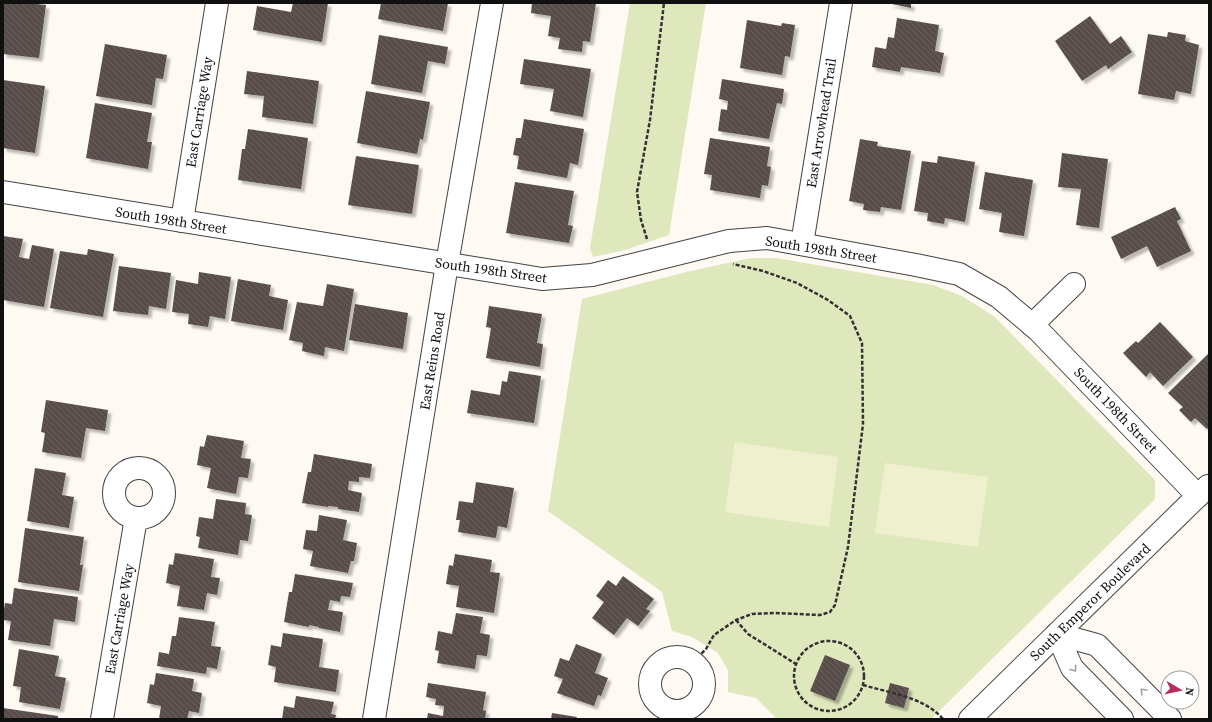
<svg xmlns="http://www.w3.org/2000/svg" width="1212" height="722" font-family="'Source Serif 4',serif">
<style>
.park{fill:#dfe8bd}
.pitch{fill:#eef0ce}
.building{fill:url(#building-back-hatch);filter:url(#shadow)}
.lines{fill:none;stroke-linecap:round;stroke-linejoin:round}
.street-casing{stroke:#434343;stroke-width:24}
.path{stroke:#323232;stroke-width:2.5;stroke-dasharray:4 2;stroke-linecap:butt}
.street{stroke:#fff;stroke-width:22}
.oneway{stroke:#9f9f9f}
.labels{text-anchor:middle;stroke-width:4;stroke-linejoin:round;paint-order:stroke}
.street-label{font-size:14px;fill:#101010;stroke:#fff}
</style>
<defs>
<pattern id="building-back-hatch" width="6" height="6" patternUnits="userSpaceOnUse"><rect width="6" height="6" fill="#584d4c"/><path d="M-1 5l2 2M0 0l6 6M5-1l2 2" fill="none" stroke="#6b6261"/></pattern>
<filter id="shadow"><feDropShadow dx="3.5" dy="3.5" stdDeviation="1" flood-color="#0004"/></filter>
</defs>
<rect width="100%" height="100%" fill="#fef9f3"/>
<g class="park">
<polygon points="630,3 706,3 669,235 625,250 593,257 590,248"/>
<polygon points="750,258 776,258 933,285 962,296 995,317 1155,480 1155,499 931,719 777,719 756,698 728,692 728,670 718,653 692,637 672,631 662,592 548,511 582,299 682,273"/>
</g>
<g class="pitch">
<polygon points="735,442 838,457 829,527 725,512"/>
<polygon points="885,463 988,477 978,547 875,533"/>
</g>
<g class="building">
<polygon points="3,3 27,3 46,5 39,58 3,54"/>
<polygon points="293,3 328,3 322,42 253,30 257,6 291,12"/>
<polygon points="381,3 448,3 443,31 378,19"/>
<polygon points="532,3 596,3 590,42 583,41 582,52 558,49 560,38 548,36 551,16 531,13"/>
<polygon points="887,3 911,3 911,8"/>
<polygon points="1090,16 1110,44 1121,36 1132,52 1108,69 1106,65 1082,81 1055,41"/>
<polygon points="897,18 939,25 935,51 944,53 940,73 901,67 900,72 872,67 875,47 886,49 888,37 894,38"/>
<polygon points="747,20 781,26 782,23 795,25 790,57 785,56 782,75 740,68"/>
<polygon points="1168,32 1186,35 1185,41 1199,45 1191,94 1176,91 1174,100 1138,94 1148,34 1167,37"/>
<polygon points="379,35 448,47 445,64 428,61 422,93 371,84"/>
<polygon points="105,44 167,55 163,79 156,78 152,105 96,96"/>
<polygon points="524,59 591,69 583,117 550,111 554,89 520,84"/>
<polygon points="247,71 319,81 313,124 262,117 264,96 244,94"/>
<polygon points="722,79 784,89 782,104 777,103 769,139 718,131 721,109 727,110 728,101 719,99"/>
<polygon points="3,80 45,86 35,153 3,148"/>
<polygon points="366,91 430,102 423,140 420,139 417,154 357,143"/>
<polygon points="95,103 152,113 147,142 152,142 148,169 86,158"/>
<polygon points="524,119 584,129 578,165 570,163 567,178 517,169 519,156 513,155 516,138 521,138"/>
<polygon points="248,129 308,138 301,189 238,180 242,149 245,149"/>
<polygon points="710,138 770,147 767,166 771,167 768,186 762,185 760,198 710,190 712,175 704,174"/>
<polygon points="860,139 878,142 877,146 911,151 901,210 881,207 880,212 863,210 864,204 849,201"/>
<polygon points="1062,153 1108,159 1099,228 1076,225 1081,189 1058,187"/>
<polygon points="356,156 419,165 412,214 348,205"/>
<polygon points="938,156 975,162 965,222 945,218 944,224 927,221 928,213 914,211 922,161 937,163"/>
<polygon points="985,172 1033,180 1024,236 999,232 1002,213 979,209"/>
<polygon points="515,182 574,191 568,225 573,226 569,243 506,233"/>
<polygon points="1175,207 1181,219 1177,221 1191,251 1157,267 1147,246 1121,259 1111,237"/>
<polygon points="3,236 23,239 19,257 29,259 32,245 54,249 44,307 3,300"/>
<polygon points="88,249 114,254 103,317 50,308 60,251 87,255"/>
<polygon points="119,266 171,273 166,309 149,306 148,315 113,311"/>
<polygon points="199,272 231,277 225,319 210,316 208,327 188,324 189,314 172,312 176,280 198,284"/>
<polygon points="238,279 271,285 269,296 288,300 283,330 231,321"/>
<polygon points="327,284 354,289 344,351 325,347 324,356 302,351 303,343 289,340 297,302 323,306"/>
<polygon points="355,304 408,313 403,349 349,340"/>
<polygon points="489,306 542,314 537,343 543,344 540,367 486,358 491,328 486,327"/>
<polygon points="1160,322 1193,357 1163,386 1150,372 1146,377 1123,353 1136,341 1138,343"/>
<polygon points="1209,353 1209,427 1207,429 1195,418 1191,422 1179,410 1183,407 1168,393"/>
<polygon points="509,371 541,376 534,423 467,413 471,390 500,395 502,381 507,382"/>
<polygon points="46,400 108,410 105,431 86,428 81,458 42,452 45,433 41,432"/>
<polygon points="207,435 244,441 241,458 251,459 248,478 239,477 236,494 207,488 211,468 197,465 200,446 204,447"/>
<polygon points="314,454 372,464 370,478 359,477 359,482 349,481 348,490 362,493 359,512 338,509 338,507 328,506 328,507 302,503 308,472 311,472"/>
<polygon points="35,468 66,473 62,495 74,497 69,528 27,521"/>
<polygon points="476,482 514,488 507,528 498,526 496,538 458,532 460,520 456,520 459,501 473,503"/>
<polygon points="216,499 246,503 245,514 252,515 248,541 240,540 238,555 198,548 200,537 196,536 199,517 213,519"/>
<polygon points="319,515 347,520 343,540 357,543 354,561 351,561 348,573 310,566 313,551 303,549 306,530 317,531"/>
<polygon points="25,528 84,537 80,565 83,565 79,591 18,582"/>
<polygon points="175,553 214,559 211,577 220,578 217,595 207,593 204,610 177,606 180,586 166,583 169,564 173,565"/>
<polygon points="455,554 492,560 490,572 500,573 494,613 456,607 459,586 446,584 449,565 453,566"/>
<polygon points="295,574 353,583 350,597 341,596 340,602 330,600 328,610 343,612 340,632 319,628 319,627 309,625 309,627 284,622 289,592 292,592"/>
<polygon points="623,576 654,599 646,609 650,611 638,626 627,618 614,635 592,618 604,602 596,596 608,580 616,586"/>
<polygon points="14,588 78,597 75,622 54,619 50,646 8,640 11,621 3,620 3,616 5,603 12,604"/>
<polygon points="456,613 483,617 480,633 490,635 487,656 477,655 475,669 437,663 439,651 435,650 438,631 452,634"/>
<polygon points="179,617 215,622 211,646 221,647 217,669 207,667 206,674 157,666 159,652 169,654 172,636 176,636"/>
<polygon points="283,633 323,639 319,667 339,670 336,692 274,682 276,667 268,665 271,645 281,647"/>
<polygon points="576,644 602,654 595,673 608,678 601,696 598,695 594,706 557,693 563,679 554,676 560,658 569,661"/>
<polygon points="19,649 59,656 55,676 66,678 60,709 19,702 21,687 13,686"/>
<polygon points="825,655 850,665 835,701 810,691"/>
<polygon points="156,673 194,679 192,691 202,693 199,713 189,711 187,719 159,719 161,706 147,703 150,684 154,685"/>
<polygon points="428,683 486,692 483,710 486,711 485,719 427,719 428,713 443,716 444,706 435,705 436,699 426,697"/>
<polygon points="890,683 909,688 904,708 885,703"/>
<polygon points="296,696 334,702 331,714 336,715 335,719 282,719 284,706 294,708"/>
<polygon points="3,708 58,716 58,719 3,719"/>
<polygon points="552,713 577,717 576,719 551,719"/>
</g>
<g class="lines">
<g class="street-casing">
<g id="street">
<polyline points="3,192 542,279 592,275 729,241 767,238 916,265 959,274 999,297 1038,330 1198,496"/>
<polyline points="182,221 217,3"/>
<polyline points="802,244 841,3"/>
<polyline points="1032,325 1074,284"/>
<circle cx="139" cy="493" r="25"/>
<polyline points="1057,634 1097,645 1170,719"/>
<polyline points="1057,634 1072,668 1122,719"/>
<circle cx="677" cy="684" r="27"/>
<polyline points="102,719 136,518"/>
<polyline points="374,719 447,264 492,3"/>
<polyline points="970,719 1208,486"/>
</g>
</g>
<g class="path">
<polyline points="647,239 641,220 637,192 650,120 664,3"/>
<polyline points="736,620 748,634 796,664"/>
<circle cx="829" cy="676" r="35"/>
<polyline points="693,662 706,649 714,635 736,620 752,614 774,613 820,615 830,612 835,605 848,547 863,424 862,343 850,316 828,300 797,283 763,271 733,264"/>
<path d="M863 685C890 693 924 697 943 719"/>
</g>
<use href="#street" class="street"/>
</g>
<defs><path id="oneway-chevron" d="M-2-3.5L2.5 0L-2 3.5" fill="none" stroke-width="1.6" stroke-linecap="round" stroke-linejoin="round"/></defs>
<g class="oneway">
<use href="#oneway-chevron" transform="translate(1074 669) rotate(53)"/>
<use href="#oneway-chevron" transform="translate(1143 691) rotate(-135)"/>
</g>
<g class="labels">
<g class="street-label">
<text transform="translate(199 112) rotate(-81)" y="5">East Carriage Way</text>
<text transform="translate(821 123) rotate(-81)" y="5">East Arrowhead Trail</text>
<text transform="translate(171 220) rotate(9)" y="5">South 198th Street</text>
<text transform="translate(821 249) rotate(9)" y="5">South 198th Street</text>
<text transform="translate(491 270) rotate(8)" y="5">South 198th Street</text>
<text transform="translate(432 361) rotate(-81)" y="5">East Reins Road</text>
<text transform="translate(1116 410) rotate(46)" y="5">South 198th Street</text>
<text transform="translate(1090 602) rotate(-44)" y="5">South Emperor Boulevard</text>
<text transform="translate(119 619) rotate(-80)" y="5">East Carriage Way</text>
</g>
</g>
<rect width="1212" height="722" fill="none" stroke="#101010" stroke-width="8"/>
<g transform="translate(1180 690) rotate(99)"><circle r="19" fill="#ffffff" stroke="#9f9f9f"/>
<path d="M0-3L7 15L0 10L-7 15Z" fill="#bb2c5b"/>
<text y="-6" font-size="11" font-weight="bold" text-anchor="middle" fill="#101010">N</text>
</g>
</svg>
